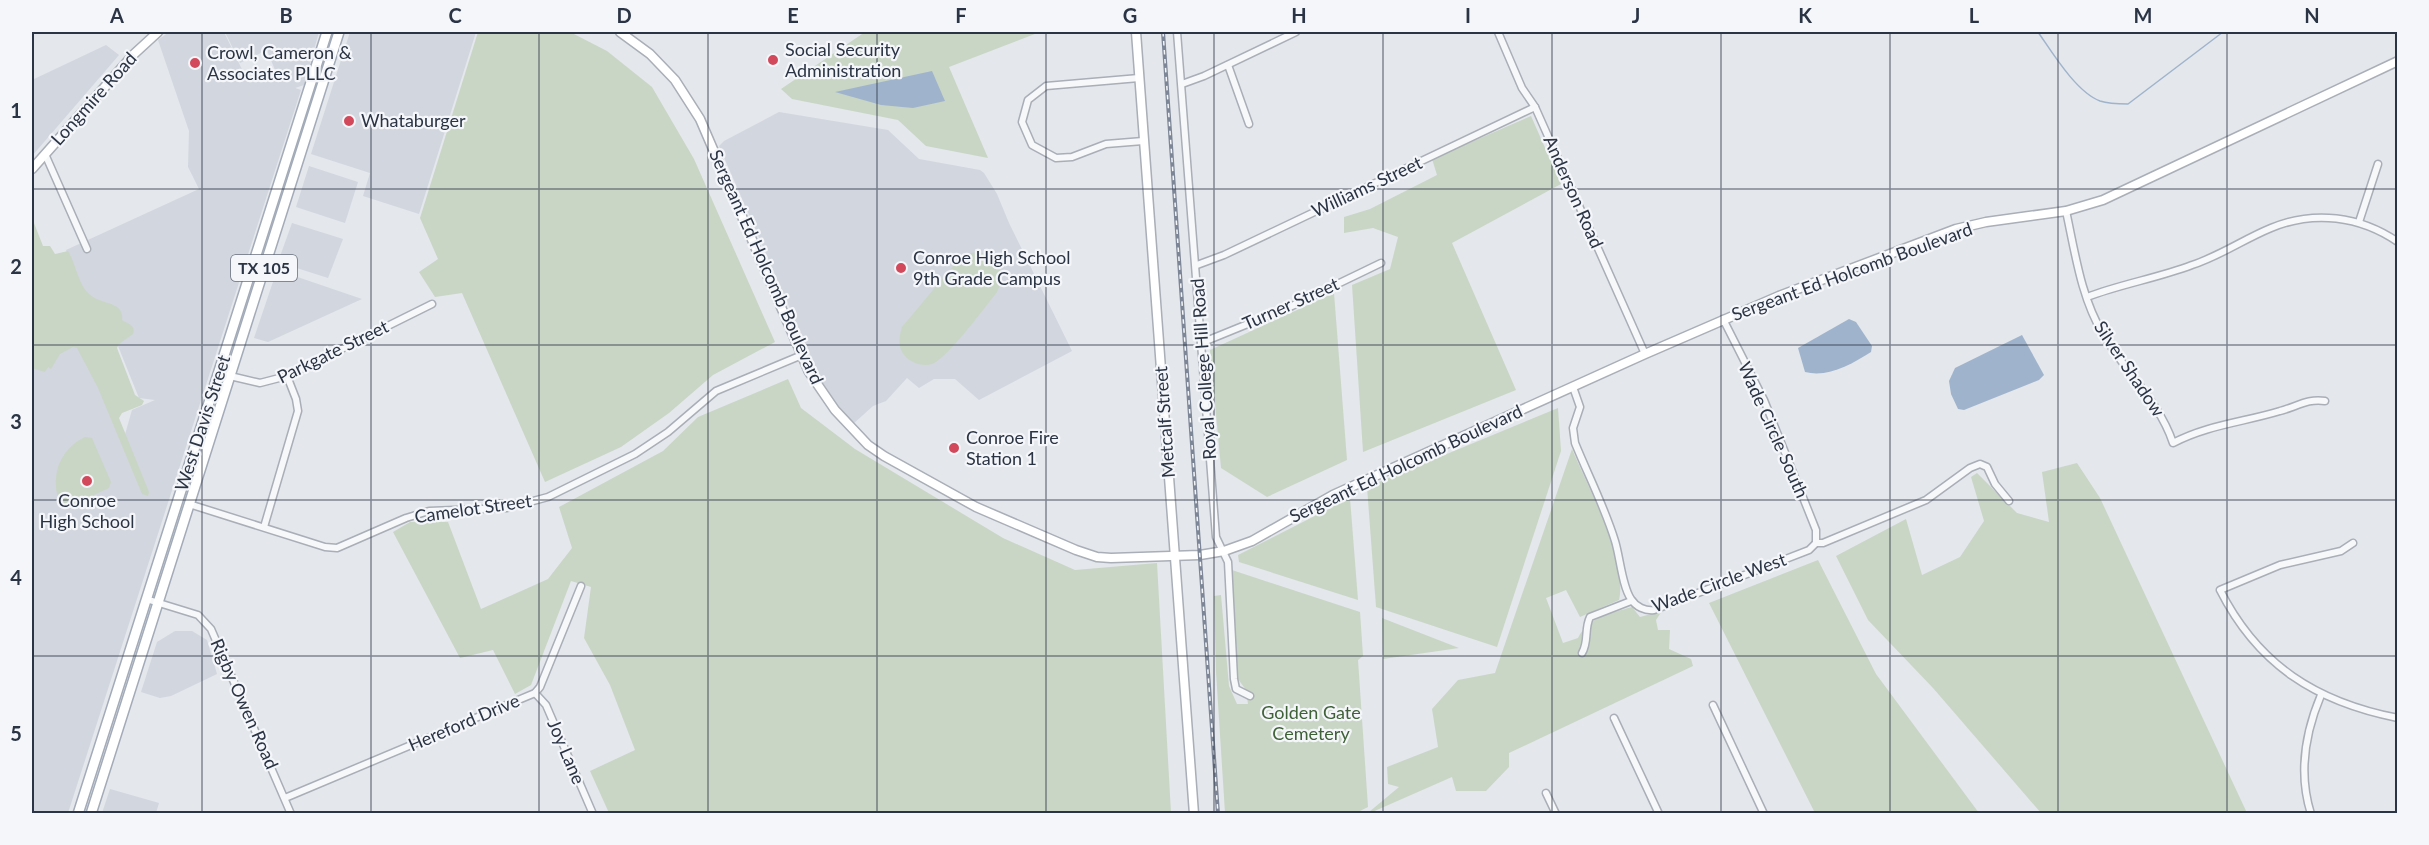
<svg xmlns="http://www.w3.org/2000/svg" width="2429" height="845" font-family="Lato,sans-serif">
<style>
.built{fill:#d2d6de}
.green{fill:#c9d6c5}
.water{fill:#9fb4cc}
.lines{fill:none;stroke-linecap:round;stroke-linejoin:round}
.stream{stroke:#9fb4cc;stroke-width:1.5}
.street-casing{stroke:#a9aeb7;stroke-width:9}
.secondary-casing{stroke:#a9aeb7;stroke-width:11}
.primary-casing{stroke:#a3abb8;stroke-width:12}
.street{stroke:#f7f8fa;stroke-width:6}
.secondary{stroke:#fff;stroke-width:8}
.primary{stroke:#fff;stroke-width:9}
.rail-casing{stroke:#7d8696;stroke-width:4}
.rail{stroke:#f4f6f9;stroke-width:1.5;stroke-dasharray:4.5;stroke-linecap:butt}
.grid{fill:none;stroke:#2b3445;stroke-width:1.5;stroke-opacity:0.55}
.poi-dot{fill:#d1495b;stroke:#f4f6f9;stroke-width:2}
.labels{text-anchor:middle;stroke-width:4.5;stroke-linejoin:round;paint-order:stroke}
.shield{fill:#f4f6f9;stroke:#676e7b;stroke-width:1.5}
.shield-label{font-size:16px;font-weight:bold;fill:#2b3445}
.poi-label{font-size:18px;fill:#2b3445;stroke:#f4f6f9;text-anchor:start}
.street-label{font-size:18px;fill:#2b3445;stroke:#f4f6f9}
.park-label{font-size:18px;fill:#3f6138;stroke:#f4f6f9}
.neatline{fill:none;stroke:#2b3445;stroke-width:2}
.grid-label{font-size:20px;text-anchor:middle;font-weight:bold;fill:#2b3445}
</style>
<rect width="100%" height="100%" fill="#e4e7ec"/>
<g class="built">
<polygon points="169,32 224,32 248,82 275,70 267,50 240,63 225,32 319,32 304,85 295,88 301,90 68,813 32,813 32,223 124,438 132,410 155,400 139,398 116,341 81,292 66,250 199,189 188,167 189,131 158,40"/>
<polygon points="350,32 476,32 419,214 363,196 370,173 311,154"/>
<polygon points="106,45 119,55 32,156 32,80"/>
<polygon points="779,112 888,130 919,159 980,170 984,173 997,194 1009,223 1072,351 979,400 955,379 934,379 919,388 907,378 886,401 873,406 853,424 839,408 822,382 719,146 724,141"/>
<polygon points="309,166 358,182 345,223 296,207"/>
<polygon points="292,223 343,239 328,278 278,262"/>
<polygon points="277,270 362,299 268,342 254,338"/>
<polygon points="175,631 192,631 207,640 217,674 171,696 160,698 141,692 157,642"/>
<polygon points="110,789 159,803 156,813 102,813"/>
</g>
<g class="green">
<polygon points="478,32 570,32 607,51 652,87 694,159 775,342 713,375 669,413 621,447 545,482 462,293 435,297 419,272 438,259 420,218"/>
<polygon points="865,32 1040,32 949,67 988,158 926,146 898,120 792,99 781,89"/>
<polygon points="1531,116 1561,184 1452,243 1516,390 1363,452 1352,285 1390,269 1398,237 1373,228 1344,233 1344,217 1370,209 1437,175 1432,159"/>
<path d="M32 218 43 246H50L55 254 68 251C76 264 78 284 89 294 100 305 125 301 122 320 128 324 136 325 133 334L119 344 117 348 135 395 144 401 142 405 122 413 119 418 149 492 148 496 142 494 98 388 77 348 73 347 60 354 51 369 48 367 45 372 32 368Z"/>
<path d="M980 252C999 259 1007 273 997 292 985 307 947 359 932 364 923 367 912 363 906 357 897 348 899 337 902 327L959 259 970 253Z"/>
<polygon points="1334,293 1347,460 1267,497 1221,468 1210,350"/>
<polygon points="788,379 801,408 855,449 1003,538 1075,570 1157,563 1171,813 609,813 590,771 635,750 610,685 584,638 591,587 571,581 531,685 515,694 493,650 460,658 393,532 410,522 448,522 481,609 548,579 572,548 559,507 663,451 698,417"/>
<polygon points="1558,408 1561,451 1497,647 1376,607 1367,487"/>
<path d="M85 437 92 438 111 482 109 488 65 508 61 506C49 479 58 450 85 437Z"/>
<path d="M1572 449C1588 487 1628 561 1619 600L1580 617 1566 590 1546 598 1563 643 1578 638C1588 617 1612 613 1632 607L1640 617 1662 611 1656 620 1658 630H1670L1669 649 1691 659 1693 666 1509 753V767L1486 791H1456L1452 777 1370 813 1369 812 1399 787 1388 784 1387 767 1438 747 1432 709 1458 680 1495 673Z"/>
<polygon points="2077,463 2100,498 2247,813 2041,813 1933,688 1868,620 1836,556 1906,519 1922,575 1960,557 1984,521 1971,477 1977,473 2017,513 2049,522 2042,472"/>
<polygon points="1350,498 1358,600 1239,562 1238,555"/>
<polygon points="1818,560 1876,674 1979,813 1815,813 1709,603"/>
<polygon points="1232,570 1360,612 1363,656 1358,660 1368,807 1354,814 1225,813 1216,672 1214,596 1221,595 1229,686 1237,704 1248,704 1246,690 1238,679"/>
<polygon points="1382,618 1459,648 1383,659"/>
</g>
<g class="water">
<polygon points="932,71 945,101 913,108 881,105 835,92"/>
<path d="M1849 319 1856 322 1872 346 1871 352C1852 364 1828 378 1805 372L1798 348Z"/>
<polygon points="2022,335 2044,375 2039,380 1964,410 1958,409 1951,394 1949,381 1955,368"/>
</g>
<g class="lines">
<path class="stream" d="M2038 32C2052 52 2076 92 2100 101 2109 104 2119 104 2128 104L2223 32"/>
<g class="street-casing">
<g id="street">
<polyline points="1177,32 1216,537 1228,562 1234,679 1236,689 1250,696"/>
<polyline points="1498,32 1522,88 1535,107 1645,354"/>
<polyline points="1228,65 1249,124"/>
<polyline points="1139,78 1046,86 1028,100 1022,122 1032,145 1056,158 1072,157 1106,144 1143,141"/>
<polyline points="1182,84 1204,76 1296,32"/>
<polyline points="45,154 87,249"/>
<path d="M2066 211C2075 252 2081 298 2103 334 2125 372 2159 401 2173 443 2207 425 2244 422 2280 411 2296 407 2308 398 2325 401"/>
<polyline points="2359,222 2378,164"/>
<polyline points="1197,265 1224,255 1535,107"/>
<path d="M2087 297C2121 284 2158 278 2192 265 2220 256 2244 239 2271 228 2314 210 2360 216 2398 242"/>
<polyline points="1723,319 1764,400 1816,530 1816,543"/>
<polyline points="1201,343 1292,306 1381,263"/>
<polyline points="230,376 260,383 287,376 432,304"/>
<path d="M1573 387 1580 407 1573 428 1575 443C1588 475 1605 508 1615 541 1620 557 1622 586 1631 599 1636 607 1645 611 1654 610L1809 550 1816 543"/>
<polyline points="189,504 325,547 337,548 406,518 429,511 507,508 548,497 635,454 668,432 716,391 802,355"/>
<polyline points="264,527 298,411 296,399 287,376"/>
<polyline points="1816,543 1823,543 1926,500 1970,468 1980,464 1987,467 1995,484 2009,501"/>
<path d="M2353 543 2341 551 2280 565 2220 590C2258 665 2316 702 2398 718"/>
<polyline points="146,599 198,615 211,629 291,814"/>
<path d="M1582 653C1589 642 1584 629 1590 617L1631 601"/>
<polyline points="535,693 546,705 593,814"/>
<polyline points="1713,705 1764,814"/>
<polyline points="1614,718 1659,814"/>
<polyline points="1546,793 1556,814"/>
<polyline points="285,798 535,693 540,687 581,586"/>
<path d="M2311 814C2298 773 2305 733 2321 695"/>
</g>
</g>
<g class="secondary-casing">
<g id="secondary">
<polyline points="620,32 650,54 675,80 700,119 809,372 835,410 868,445 884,456 976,507 1076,550 1097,557 1111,558 1200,555 1224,551 1252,541 1333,495 1645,354 1779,296 1956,229 1986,222 2066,211 2103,200 2398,61"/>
<polyline points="1136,32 1194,814"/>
<polyline points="32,169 134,54 158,32"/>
</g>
</g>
<g class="primary-casing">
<g id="primary">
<polyline points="78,814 327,32"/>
<polyline points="91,814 339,32"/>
</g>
</g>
<use href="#street" class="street"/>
<use href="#secondary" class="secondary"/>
<use href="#primary" class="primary"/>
<g class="rail-casing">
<polyline id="rail" points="1163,32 1218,814"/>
</g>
<use href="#rail" class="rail"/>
</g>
<path class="grid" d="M202 32V814M371 32V814M539 32V814M708 32V814M877 32V814M1046 32V814M1214 32V814M1383 32V814M1552 32V814M1721 32V814M1890 32V814M2058 32V814M2227 32V814M32 189H2398M32 345H2398M32 500H2398M32 656H2398"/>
<g class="poi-dot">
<circle cx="773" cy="60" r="6"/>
<circle cx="195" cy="63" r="6"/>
<circle cx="349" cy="121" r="6"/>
<circle cx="901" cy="268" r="6"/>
<circle cx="954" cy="448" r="6"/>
<circle cx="87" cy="481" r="6"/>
</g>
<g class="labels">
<rect class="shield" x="231" y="255" width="66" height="26" rx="4.5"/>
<g class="shield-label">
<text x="264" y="274">TX 105</text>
</g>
<g class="poi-label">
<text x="785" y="56">Social Security<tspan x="785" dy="21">Administration</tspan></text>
<text x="207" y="59">Crowl, Cameron &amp;<tspan x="207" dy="21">Associates PLLC</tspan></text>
<text x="361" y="127">Whataburger</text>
<text x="913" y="264">Conroe High School<tspan x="913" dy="21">9th Grade Campus</tspan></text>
<text x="966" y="444">Conroe Fire<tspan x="966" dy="21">Station 1</tspan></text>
<text x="87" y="507" text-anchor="middle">Conroe<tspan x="87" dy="21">High School</tspan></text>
</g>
<g class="street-label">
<text transform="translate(94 99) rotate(-48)" y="6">Longmire Road</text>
<text transform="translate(1367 187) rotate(-25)" y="6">Williams Street</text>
<text transform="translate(1573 192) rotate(66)" y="6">Anderson Road</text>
<text transform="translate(766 267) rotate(66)" y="6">Sergeant Ed Holcomb Boulevard</text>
<text transform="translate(1852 272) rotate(-20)" y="6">Sergeant Ed Holcomb Boulevard</text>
<text transform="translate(1291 304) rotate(-24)" y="6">Turner Street</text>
<text transform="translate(333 352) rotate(-26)" y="6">Parkgate Street</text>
<text transform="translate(1204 369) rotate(-94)" y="6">Royal College Hill Road</text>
<text transform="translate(2129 369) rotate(56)" y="6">Silver Shadow</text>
<text transform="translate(1165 422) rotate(-94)" y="6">Metcalf Street</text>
<text transform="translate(203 423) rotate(-72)" y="6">West Davis Street</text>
<text transform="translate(1773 430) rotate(66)" y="6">Wade Circle South</text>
<text transform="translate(1406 464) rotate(-25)" y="6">Sergeant Ed Holcomb Boulevard</text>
<text transform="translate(473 509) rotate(-8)" y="6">Camelot Street</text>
<text transform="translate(1719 583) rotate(-20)" y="6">Wade Circle West</text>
<text transform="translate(244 704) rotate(66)" y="6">Rigby Owen Road</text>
<text transform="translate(464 723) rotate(-23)" y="6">Hereford Drive</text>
<text transform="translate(566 752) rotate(67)" y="6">Joy Lane</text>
</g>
<g class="park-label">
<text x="1311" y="719">Golden Gate<tspan x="1311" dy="21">Cemetery</tspan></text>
</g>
</g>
<rect width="2429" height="845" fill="none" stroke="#f4f6f9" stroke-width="66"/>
<rect x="33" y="33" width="2363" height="779" class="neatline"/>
<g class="grid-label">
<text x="117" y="23">A</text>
<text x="286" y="23">B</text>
<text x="455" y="23">C</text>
<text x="624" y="23">D</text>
<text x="793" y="23">E</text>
<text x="961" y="23">F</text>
<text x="1130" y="23">G</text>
<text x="1299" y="23">H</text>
<text x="1468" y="23">I</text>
<text x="1636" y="23">J</text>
<text x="1805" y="23">K</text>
<text x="1974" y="23">L</text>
<text x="2143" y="23">M</text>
<text x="2312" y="23">N</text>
<text x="16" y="118">1</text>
<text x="16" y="274">2</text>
<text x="16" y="429">3</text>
<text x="16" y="585">4</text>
<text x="16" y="741">5</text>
</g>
</svg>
